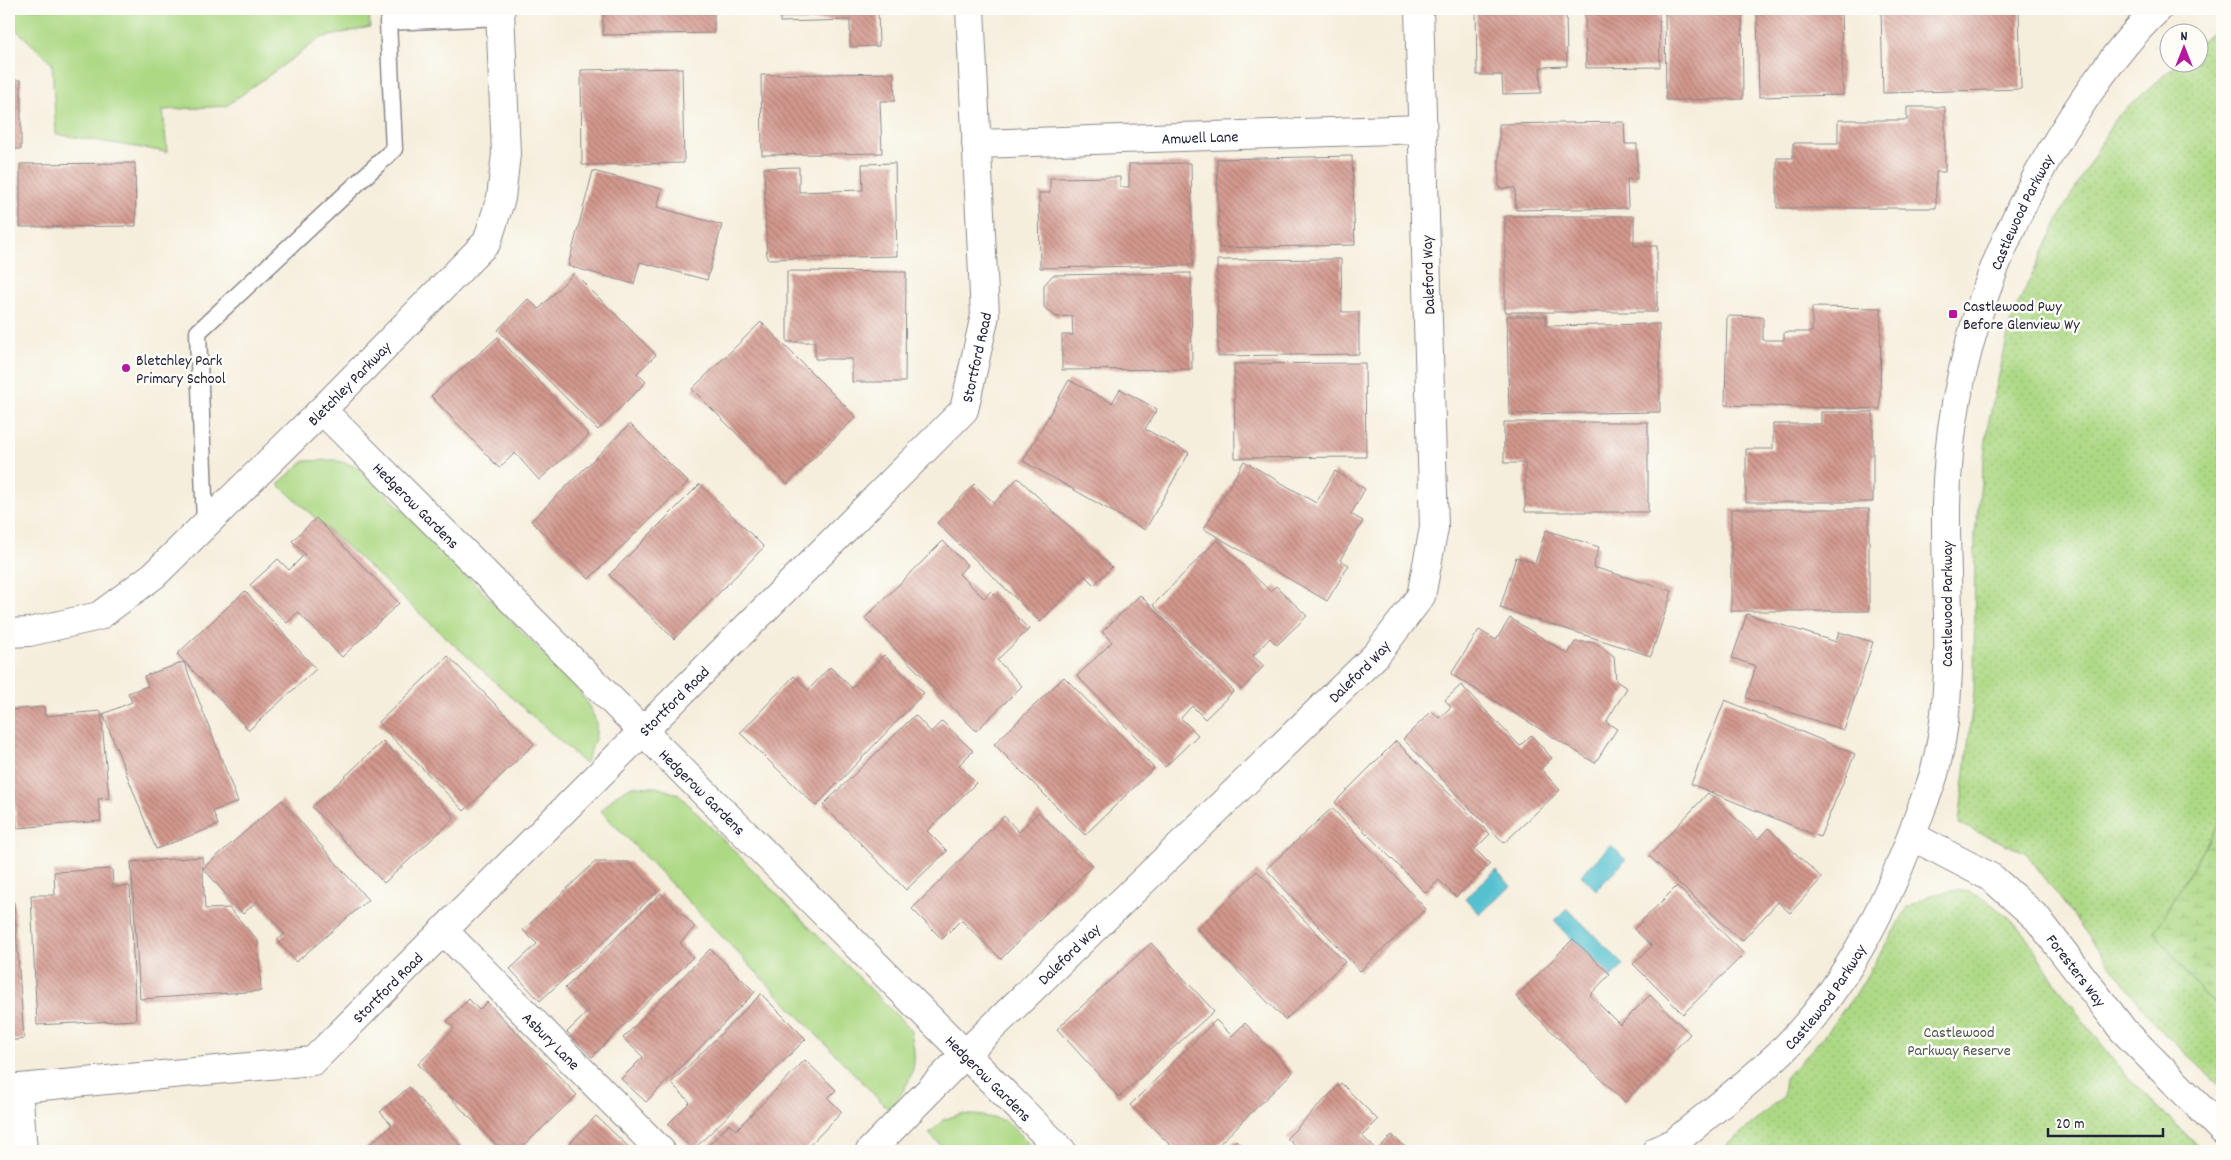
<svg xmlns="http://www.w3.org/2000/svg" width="2231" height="1160" font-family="Dekko,sans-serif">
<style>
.green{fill:#add985;stroke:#687e60}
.wetland{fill:url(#wetland-marsh);stroke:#687e60}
.park{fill:url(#park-dots);stroke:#687e60}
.water{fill:#55c1d0;stroke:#3c7286}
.building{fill:url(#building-back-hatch)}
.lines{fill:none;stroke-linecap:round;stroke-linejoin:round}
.service-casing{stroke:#8c888c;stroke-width:19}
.minor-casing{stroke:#8c888c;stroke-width:30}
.tertiary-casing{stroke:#8c888c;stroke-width:30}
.service{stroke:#fff;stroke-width:16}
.minor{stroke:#fff;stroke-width:28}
.tertiary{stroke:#fff;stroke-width:28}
.poi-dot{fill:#b5179e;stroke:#fdfcf7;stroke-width:2}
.labels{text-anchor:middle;stroke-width:5;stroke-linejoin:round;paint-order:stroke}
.street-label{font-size:16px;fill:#22223b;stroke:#fdfcf7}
.poi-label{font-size:16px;fill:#22223b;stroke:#fdfcf7;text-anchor:start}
.park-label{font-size:16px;fill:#4c5951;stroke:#fdfcf7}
</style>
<defs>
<pattern id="wetland-marsh" width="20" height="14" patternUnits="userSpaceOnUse" patternTransform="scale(1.25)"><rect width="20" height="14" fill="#add985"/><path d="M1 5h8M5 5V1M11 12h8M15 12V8" fill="none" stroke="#95ba74"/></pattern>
<pattern id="park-dots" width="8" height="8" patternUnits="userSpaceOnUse" patternTransform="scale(1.25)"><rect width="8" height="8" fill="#add985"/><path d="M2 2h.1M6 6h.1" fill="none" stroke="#95ba74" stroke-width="1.8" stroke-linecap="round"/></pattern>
<pattern id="building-back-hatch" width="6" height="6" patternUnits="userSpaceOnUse" patternTransform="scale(1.25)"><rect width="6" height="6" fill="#d3988d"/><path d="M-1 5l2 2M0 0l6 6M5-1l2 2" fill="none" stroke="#ab7c74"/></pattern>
</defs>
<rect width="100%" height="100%" fill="#fdfcf7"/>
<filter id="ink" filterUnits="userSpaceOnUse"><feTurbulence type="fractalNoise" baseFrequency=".02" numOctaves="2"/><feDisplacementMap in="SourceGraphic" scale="10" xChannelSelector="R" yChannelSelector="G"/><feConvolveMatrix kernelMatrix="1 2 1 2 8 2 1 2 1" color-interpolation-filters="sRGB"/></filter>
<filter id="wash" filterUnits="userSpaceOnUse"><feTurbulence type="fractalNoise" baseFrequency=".0096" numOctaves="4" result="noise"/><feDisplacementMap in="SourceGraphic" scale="20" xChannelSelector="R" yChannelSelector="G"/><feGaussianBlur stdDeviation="1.12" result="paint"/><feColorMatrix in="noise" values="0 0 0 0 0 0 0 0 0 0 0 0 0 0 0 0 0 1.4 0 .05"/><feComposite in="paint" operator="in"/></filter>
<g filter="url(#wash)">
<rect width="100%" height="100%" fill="#f5eedc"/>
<g class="green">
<polygon points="9,9 369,9 370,27 321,38 226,106 163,110 167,152 56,134 52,63 9,23"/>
<path d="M335 460 361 468 579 690C600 724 602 726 585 764L278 484 304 461Z"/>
<path d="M632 786 656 787 678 794 910 1029C920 1070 912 1077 890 1111L601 811 616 795Z"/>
<polygon points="960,1114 983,1116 1006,1121 1036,1151 947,1151 929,1134 943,1120"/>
</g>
<g class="wetland">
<polygon points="2222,389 2222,492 2217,396"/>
<polygon points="2222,817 2222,1008 2203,995 2155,932"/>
</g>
<g class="park">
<polygon points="2222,23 2222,389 2217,397 2222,492 2222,817 2155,932 2203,995 2222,1008 2222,1087 2157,1027 2026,853 1959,824 1974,692 1975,533 1988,424 2012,317 2064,208 2115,119 2178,63 2198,62 2199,44"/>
<polygon points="1957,890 1969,892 1983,898 2011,919 2028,939 2054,981 2085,1023 2129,1079 2203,1151 1720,1151 1783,1097 1785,1078 1823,1037 1857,992 1908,907 1930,895"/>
</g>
<g class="water">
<polygon points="1611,845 1626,860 1596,890 1581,875"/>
<polygon points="1496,870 1511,886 1480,914 1465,898"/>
<polygon points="1567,908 1624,965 1610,979 1554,921"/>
</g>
<g id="blocks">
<g class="building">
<polygon points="603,9 714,9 714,33 603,35"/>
<polygon points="780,9 878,9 879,46 850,47 850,20 780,22"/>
<polygon points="1476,9 1566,9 1567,66 1540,67 1541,93 1503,94 1502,75 1477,75"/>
<polygon points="1585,9 1659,9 1660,67 1586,68"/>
<polygon points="1665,9 1742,9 1743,99 1666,100"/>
<polygon points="1757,9 1841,9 1843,95 1759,97"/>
<polygon points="1881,9 2019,9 2021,89 1883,93"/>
<polygon points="682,68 684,163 582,165 581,70"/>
<polygon points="894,73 895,101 880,101 882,153 762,155 761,75"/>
<rect x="9" y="80" width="12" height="69"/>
<polygon points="1907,107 1945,107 1945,172 1936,172 1936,208 1777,208 1777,158 1793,158 1793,143 1838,143 1838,120 1907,120"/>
<polygon points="1624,122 1625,144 1637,144 1637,179 1627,179 1628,208 1516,210 1515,188 1499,188 1499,124"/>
<polygon points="1352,156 1355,245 1219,248 1217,159"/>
<polygon points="135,163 136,226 20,227 20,164"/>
<polygon points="895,163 897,256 767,259 764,168 799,167 799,192 863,190 862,164"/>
<polygon points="1191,163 1193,265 1040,268 1039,193 1050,193 1050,178 1120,177 1120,187 1129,187 1129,164"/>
<polygon points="593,171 662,189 657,207 722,225 707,280 640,262 634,284 568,266"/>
<polygon points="1505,216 1634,216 1634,246 1657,246 1657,312 1505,312"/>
<polygon points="1341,259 1342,312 1359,312 1359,354 1218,356 1217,260"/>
<polygon points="787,271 906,272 905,382 852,382 852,359 815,359 815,342 787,342"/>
<polygon points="574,273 656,355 637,373 646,382 598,430 498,330 528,299 539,309"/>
<polygon points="1191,273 1192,369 1062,370 1062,335 1073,335 1072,316 1056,317 1044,307 1044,285 1053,275"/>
<polygon points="1812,307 1881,308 1880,409 1725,405 1727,316 1763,317 1763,340 1784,340 1784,332 1812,332"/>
<polygon points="1507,316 1546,316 1546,326 1659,324 1660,412 1509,414"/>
<polygon points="761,322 856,417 787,484 692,389"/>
<polygon points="498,337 589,435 539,480 515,453 499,468 431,396"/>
<polygon points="1365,363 1366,457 1235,458 1234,364"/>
<polygon points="1069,380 1112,403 1120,389 1157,409 1145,429 1189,453 1145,530 1023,461"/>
<polygon points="1821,412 1873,412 1873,502 1746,502 1746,449 1773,449 1773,424 1821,424"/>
<polygon points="1504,422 1648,422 1648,512 1525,512 1525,463 1504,463"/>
<polygon points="630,424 688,482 589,579 531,521"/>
<polygon points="1244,461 1316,503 1335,471 1365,489 1351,514 1363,521 1340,560 1349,565 1327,601 1204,529"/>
<polygon points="1018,478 1112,567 1094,585 1085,576 1040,622 937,523 974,484 994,503"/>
<polygon points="700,484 764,547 674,639 609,575"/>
<rect x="1731" y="509" width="138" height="102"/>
<polygon points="316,518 399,603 342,657 298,612 287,623 250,585 278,559 289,570 305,554 292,541"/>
<polygon points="1546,530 1599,547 1593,567 1672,591 1651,656 1500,608 1516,557 1535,563"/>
<polygon points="1217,540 1270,591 1276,586 1307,616 1277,645 1270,638 1253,656 1264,666 1241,690 1153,605"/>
<polygon points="943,541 967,565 959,574 984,598 991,591 1029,629 997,660 1022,686 976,731 865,618"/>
<polygon points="245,591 316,669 249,730 177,654"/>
<polygon points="1140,595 1234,691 1205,719 1192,706 1181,718 1198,735 1165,767 1077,676 1112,642 1102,632"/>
<polygon points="1747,614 1836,642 1839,632 1873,642 1844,730 1746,698 1756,666 1732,658"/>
<polygon points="1510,618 1568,654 1575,642 1594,642 1614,656 1616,681 1627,688 1606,722 1617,729 1595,763 1451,674 1479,630 1496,640"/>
<polygon points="884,655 924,693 816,806 740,733 794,676 808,690 830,667 852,688"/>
<polygon points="448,656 534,744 464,811 378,723"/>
<polygon points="184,662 238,802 213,811 218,825 156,849 103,714 132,702 128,693 148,686 144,676"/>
<polygon points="1064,677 1154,768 1085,835 994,744"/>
<polygon points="1461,685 1520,746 1531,735 1552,758 1541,769 1560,790 1504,843 1403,739 1432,711 1439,718 1451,707 1445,700"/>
<polygon points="1725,700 1855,754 1820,837 1691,784"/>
<polygon points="44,707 45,716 101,711 109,798 98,799 101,821 17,828 9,743 9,710"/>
<polygon points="915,715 931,732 942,721 973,751 959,765 976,783 927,831 947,851 906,890 823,805"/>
<polygon points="383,741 455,818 384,883 312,807"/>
<polygon points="1396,741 1490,834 1475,849 1490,864 1456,897 1439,880 1426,893 1335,802"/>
<polygon points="1708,793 1758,839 1768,828 1822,878 1790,913 1778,902 1742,941 1649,856"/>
<polygon points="282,800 368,900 296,962 277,940 285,934 257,901 243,914 203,868"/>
<polygon points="1332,808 1426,909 1360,971 1266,869"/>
<polygon points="1038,812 1093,865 1001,959 961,920 942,939 912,909 1004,816 1019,832"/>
<polygon points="202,857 205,909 229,908 258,941 261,991 140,999 131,862"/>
<polygon points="595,862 629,862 657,892 540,1001 510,969 537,944 523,930"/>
<polygon points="112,869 113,887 130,886 136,1020 37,1025 31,895 55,895 54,872"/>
<polygon points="1257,871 1345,962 1285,1020 1197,929"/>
<polygon points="1677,886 1744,954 1683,1014 1633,964 1652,946 1634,929"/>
<polygon points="661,893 695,927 680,943 693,957 592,1057 567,1032 589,1011 565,988"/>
<polygon points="9,902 14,902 24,1039 9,1041"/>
<polygon points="1573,939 1610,974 1590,995 1620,1025 1650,995 1690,1034 1625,1102 1516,997"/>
<polygon points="1151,943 1214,1011 1119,1097 1057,1029"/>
<polygon points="710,949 755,992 646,1102 621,1079 643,1057 623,1038"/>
<polygon points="761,994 806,1039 693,1150 668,1124 690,1102 671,1083"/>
<polygon points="469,999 479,1010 487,1002 577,1095 518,1151 502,1151 418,1064 454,1029 447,1021"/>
<polygon points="1216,1020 1232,1036 1245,1023 1293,1072 1212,1151 1176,1151 1130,1105"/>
<polygon points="805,1060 836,1090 828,1098 842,1112 804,1151 703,1151 729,1124 736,1130"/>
<polygon points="1341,1083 1378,1120 1362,1136 1377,1150 1392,1135 1409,1151 1300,1151 1287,1138"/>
<polygon points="409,1087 466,1151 362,1151 392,1125 380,1112"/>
<polygon points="596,1116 633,1151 579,1151 570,1143"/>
<polygon points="1236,1140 1247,1151 1225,1151"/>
</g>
</g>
</g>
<g filter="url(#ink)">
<use href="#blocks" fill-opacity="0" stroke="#8c888c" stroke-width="1"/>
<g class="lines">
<g class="service-casing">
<polyline id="service" points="205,525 198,332 394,149 388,22 501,17"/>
</g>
<g class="minor-casing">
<g id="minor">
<path id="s1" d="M976 144 1422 129"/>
<path id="s2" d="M322 410 1062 1151"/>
<path id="s3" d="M9 633 29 632 99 616 154 575 322 410 487 242 501 198 506 154 500 9"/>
<path id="s4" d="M1912 836 1992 878 2037 918 2123 1030 2222 1130"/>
<path id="s5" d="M443 930 661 1151"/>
<polyline points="18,1088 23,1151"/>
<path id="s6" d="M9 1089 313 1061 964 410 985 315 970 9"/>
<path id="s7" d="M870 1151 966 1053 1376 655 1421 596 1434 528 1419 9"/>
</g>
</g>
<g class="tertiary-casing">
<g id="tertiary">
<path id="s8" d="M1656 1151 1675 1142C1711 1112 1749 1083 1783 1050 1845 989 1889 900 1918 818 1923 803 1931 786 1935 770 1957 685 1945 594 1946 507 1948 361 2003 217 2085 98 2106 67 2130 35 2158 9"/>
</g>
</g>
<use href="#service" class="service"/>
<use href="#minor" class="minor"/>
<use href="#tertiary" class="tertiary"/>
</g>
</g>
<g class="poi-dot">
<rect x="1948" y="309" width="10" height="10" rx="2.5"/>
<circle cx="126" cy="368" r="5"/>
</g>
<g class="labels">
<g class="street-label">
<text dy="6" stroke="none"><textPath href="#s1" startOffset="224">Amwell Lane</textPath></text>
<text dy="6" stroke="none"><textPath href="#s8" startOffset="1056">Castlewood Parkway</textPath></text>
<text transform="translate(1427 275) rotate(-92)" y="6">Daleford Way</text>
<text dy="6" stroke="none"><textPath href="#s6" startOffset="1280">Stortford Road</textPath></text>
<text dy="6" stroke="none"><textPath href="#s3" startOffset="434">Bletchley Parkway</textPath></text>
<text dy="6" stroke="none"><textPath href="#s2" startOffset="134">Hedgerow Gardens</textPath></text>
<text transform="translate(1946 604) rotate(-90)" y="6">Castlewood Parkway</text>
<text dy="6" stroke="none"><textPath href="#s7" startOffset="685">Daleford Way</textPath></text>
<text dy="6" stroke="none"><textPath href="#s6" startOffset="815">Stortford Road</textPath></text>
<text dy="6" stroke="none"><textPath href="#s2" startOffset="539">Hedgerow Gardens</textPath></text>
<text dy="6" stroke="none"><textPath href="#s7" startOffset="280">Daleford Way</textPath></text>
<text dy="6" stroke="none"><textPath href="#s4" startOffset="216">Foresters Way</textPath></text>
<text dy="6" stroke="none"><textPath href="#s6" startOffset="410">Stortford Road</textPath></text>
<text dy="6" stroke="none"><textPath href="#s8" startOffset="231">Castlewood Parkway</textPath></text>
<text dy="6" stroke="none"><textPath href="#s5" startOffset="155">Asbury Lane</textPath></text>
<text dy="6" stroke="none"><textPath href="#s2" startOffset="944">Hedgerow Gardens</textPath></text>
</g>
<g class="poi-label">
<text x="1963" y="311">Castlewood Pwy<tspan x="1963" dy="18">Before Glenview Wy</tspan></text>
<text x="136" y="365">Bletchley Park<tspan x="136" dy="18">Primary School</tspan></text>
</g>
<g class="park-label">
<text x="1959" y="1037">Castlewood<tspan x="1959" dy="18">Parkway Reserve</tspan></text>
</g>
</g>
<rect width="2231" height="1160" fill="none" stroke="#fdfcf7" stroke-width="30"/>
<g transform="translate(2184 48)"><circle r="24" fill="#fdfcf7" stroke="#a5a5ac"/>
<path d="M0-4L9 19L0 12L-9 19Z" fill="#b5179e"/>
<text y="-8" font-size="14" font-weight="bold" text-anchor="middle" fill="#22223b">N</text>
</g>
<path d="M2048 1128v8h115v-8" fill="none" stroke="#22223b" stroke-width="2.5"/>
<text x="2056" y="1128" font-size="15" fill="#22223b" stroke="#fdfcf7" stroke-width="4" paint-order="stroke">20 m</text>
</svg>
